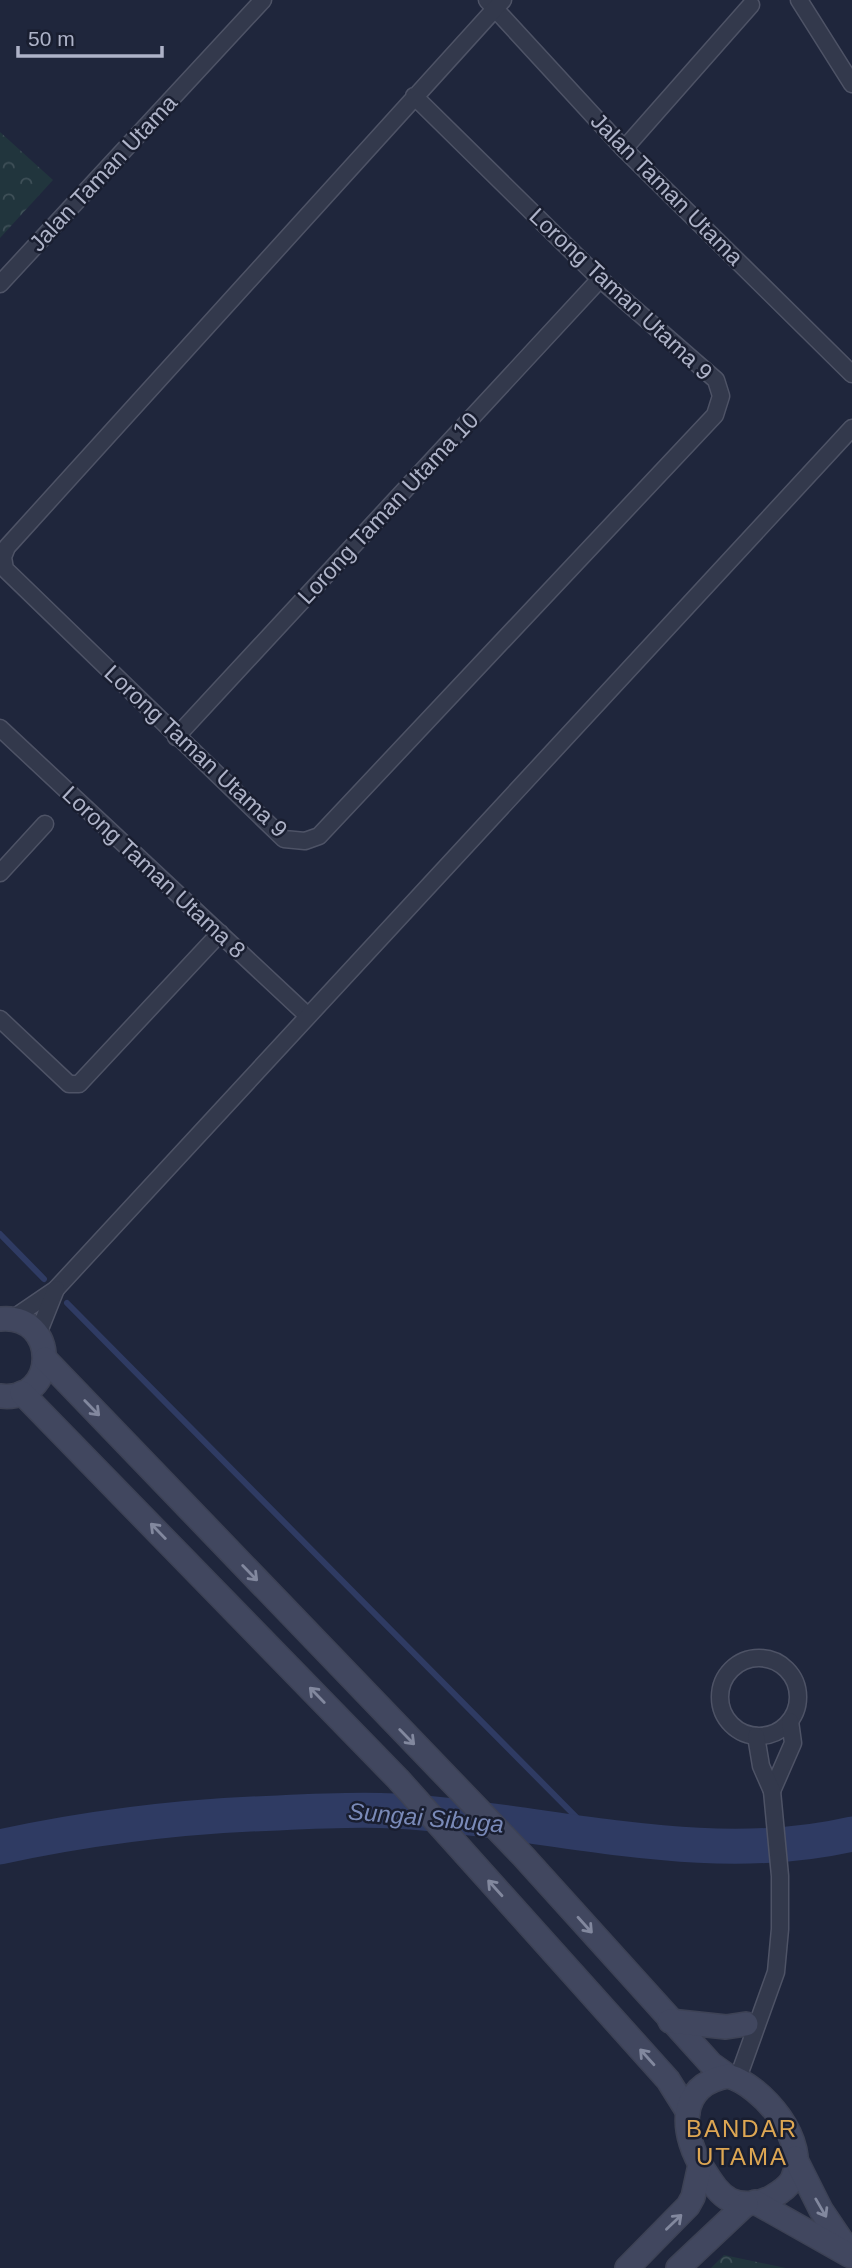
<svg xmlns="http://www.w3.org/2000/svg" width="852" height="2268" font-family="Helvetica,sans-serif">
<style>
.forest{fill:url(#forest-crowns)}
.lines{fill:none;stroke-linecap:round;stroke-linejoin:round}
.stream{stroke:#2f3b63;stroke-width:6}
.river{stroke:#2f3b63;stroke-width:35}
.street-casing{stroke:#4e5366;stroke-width:19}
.secondary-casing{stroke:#3d4255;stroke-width:26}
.street{stroke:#33394c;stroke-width:16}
.secondary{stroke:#41475f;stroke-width:23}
.oneway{stroke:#82889e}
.labels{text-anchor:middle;stroke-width:5;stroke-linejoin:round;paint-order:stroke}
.street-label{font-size:23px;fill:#aeb3c8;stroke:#191e30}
.water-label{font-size:24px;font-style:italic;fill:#7a8ab8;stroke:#191e30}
.neighbourhood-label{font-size:24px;letter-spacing:2px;fill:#dea753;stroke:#191e30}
</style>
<defs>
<pattern id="forest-crowns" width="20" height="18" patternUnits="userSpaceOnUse" patternTransform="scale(1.75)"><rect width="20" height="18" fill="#21353d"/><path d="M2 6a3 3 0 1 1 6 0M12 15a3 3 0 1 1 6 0" fill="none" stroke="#3f5058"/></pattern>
</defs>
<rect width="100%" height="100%" fill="#1f263c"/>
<g class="forest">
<polygon points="0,132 53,180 0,238"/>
<polygon points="724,2255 786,2268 711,2268"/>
</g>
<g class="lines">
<g class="stream">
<polyline points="0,1234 44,1279"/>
<polyline points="67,1303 592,1833"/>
</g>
<path class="river" d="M0 1847C92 1827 184 1816 278 1813 317 1811 356 1809 394 1811 545 1819 701 1869 852 1834"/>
<g class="street-casing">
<g id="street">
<polyline points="487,0 624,149 852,374"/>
<polyline points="799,0 852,84"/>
<polyline points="414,96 600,279 716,380 721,396 715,415 319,836 305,841 284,839 5,569 3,557 7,547 503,0"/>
<polyline points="624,149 751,5"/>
<polyline points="0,284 263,0"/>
<polyline points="0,728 308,1016"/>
<polyline points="176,737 600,279"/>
<polyline points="0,873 45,824"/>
<polyline points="0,1019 69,1084 79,1084 220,933"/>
<polyline points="12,1319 56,1289 852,428"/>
<polyline points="38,1334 56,1289"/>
<circle cx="759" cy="1697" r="39"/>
<polyline points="772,1791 793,1743 790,1721"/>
<polyline points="738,2078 776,1972 780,1929 780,1876 772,1791 761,1766 756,1736"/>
</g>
</g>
<g class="secondary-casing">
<g id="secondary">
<path d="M0 1319C59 1313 59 1403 0 1396"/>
<polyline points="45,1359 523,1856 711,2064 728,2076"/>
<polyline points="22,1393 398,1779 668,2080 688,2112"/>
<polyline points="670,2021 726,2027 746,2024"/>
<path d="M728 2076C762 2085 811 2143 792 2180 788 2187 779 2193 772 2197 760 2204 743 2206 730 2200 719 2194 712 2183 705 2172 681 2136 675 2085 728 2076Z"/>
<polyline points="795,2158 821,2210 852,2256"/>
<polyline points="755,2202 849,2255"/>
<polyline points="627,2268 688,2206 693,2197 700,2165"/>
<polyline points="678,2268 746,2204"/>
</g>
</g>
<use href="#street" class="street"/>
<use href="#secondary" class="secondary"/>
</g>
<defs><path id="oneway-shaft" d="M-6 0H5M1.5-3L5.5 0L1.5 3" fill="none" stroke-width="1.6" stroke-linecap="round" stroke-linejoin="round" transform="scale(1.75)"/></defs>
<g class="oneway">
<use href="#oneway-shaft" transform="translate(92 1408) rotate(46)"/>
<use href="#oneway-shaft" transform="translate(158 1531) rotate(-134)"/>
<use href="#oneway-shaft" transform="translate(250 1573) rotate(46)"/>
<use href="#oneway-shaft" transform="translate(317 1695) rotate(-134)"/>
<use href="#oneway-shaft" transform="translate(407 1737) rotate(46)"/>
<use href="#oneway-shaft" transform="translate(495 1888) rotate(-132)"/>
<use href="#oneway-shaft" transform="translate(585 1925) rotate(48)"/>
<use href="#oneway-shaft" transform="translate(647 2057) rotate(-132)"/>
<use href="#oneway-shaft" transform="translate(821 2208) rotate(60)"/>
<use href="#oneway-shaft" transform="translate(674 2222) rotate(-44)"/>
</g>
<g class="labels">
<g class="street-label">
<text transform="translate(103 173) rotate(-47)" y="8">Jalan Taman Utama</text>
<text transform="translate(667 189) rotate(45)" y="8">Jalan Taman Utama</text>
<text transform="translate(621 294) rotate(43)" y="8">Lorong Taman Utama 9</text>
<text transform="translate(388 508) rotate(-47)" y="8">Lorong Taman Utama 10</text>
<text transform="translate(196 751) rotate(43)" y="8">Lorong Taman Utama 9</text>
<text transform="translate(154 872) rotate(43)" y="8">Lorong Taman Utama 8</text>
</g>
<g class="water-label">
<text transform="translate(426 1818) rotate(5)" y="8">Sungai Sibuga</text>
</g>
<g class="neighbourhood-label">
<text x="742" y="2137">BANDAR<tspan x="742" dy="28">UTAMA</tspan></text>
</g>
</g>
<path d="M18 46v10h144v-10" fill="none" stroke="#aeb3c8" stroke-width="3.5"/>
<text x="28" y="46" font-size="21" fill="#aeb3c8" stroke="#191e30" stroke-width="5" paint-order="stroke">50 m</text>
</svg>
